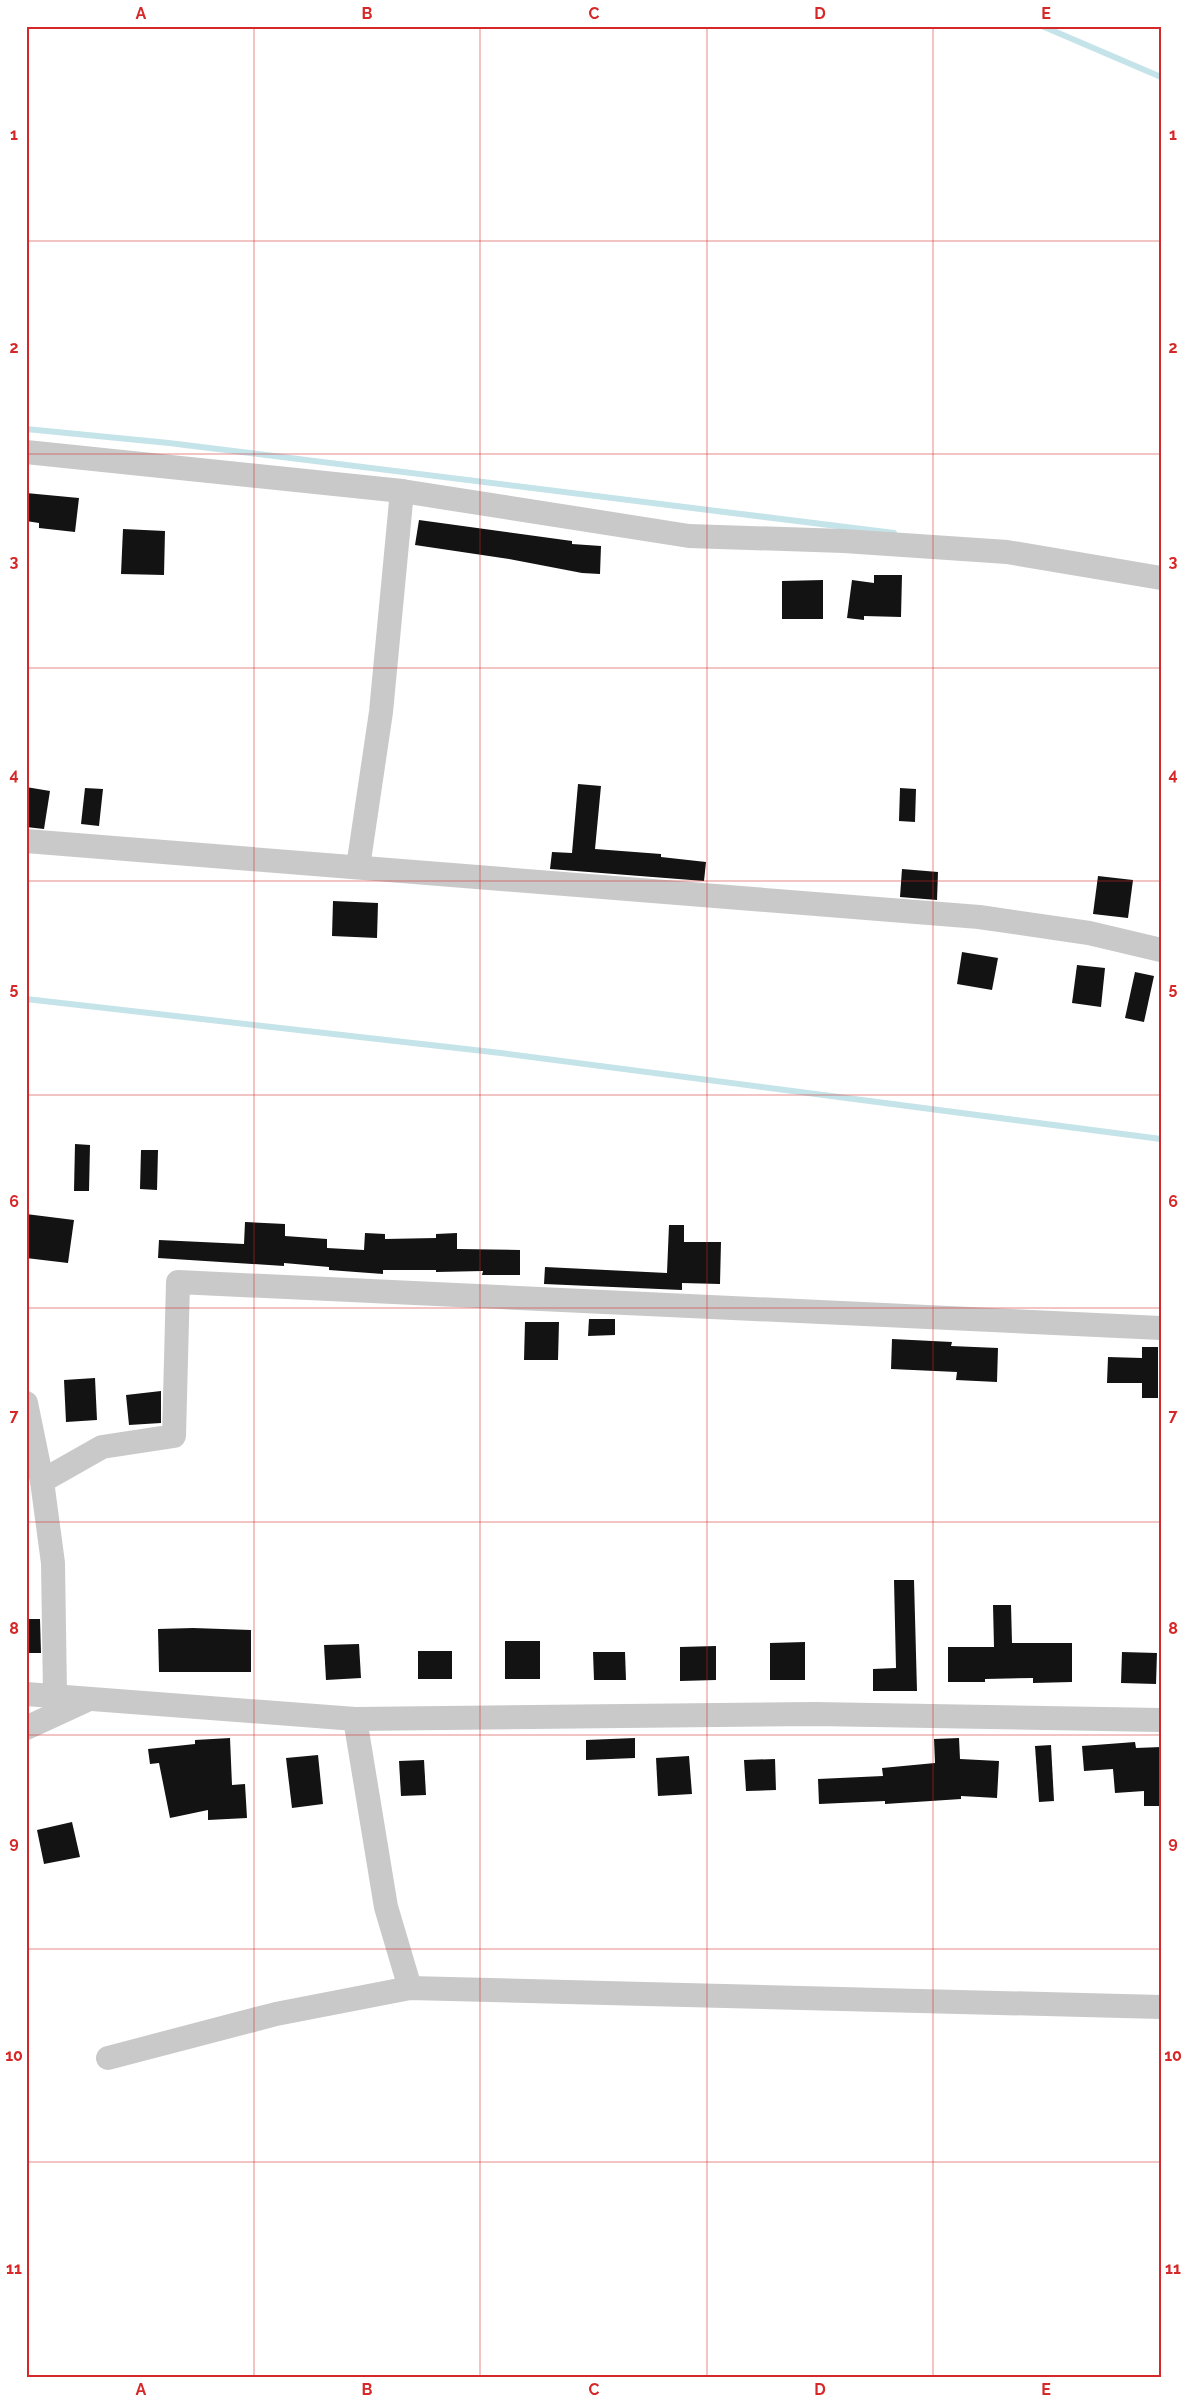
<svg xmlns="http://www.w3.org/2000/svg" width="1187" height="2403" font-family="Raleway,sans-serif">
<style>
.lines{fill:none;stroke-linecap:round;stroke-linejoin:round}
.stream{stroke:#c5e4e9;stroke-width:6}
.building{fill:#131313}
.minor{stroke:#c9c9c9;stroke-width:24}
.grid{fill:none;stroke:#d62828;stroke-width:1;stroke-opacity:0.55}
.neatline{fill:none;stroke:#d62828;stroke-width:2}
.grid-label{font-size:16px;text-anchor:middle;font-weight:bold;fill:#d62828}
</style>
<rect width="100%" height="100%" fill="#fff"/>
<g class="lines">
<g class="stream">
<polyline points="1042,26 1161,77"/>
<polyline points="26,429 169,443 894,533"/>
<polyline points="26,999 501,1053 1161,1139"/>
</g>
</g>
<g class="building">
<polygon points="26,493 79,498 75,532 39,528 39,523 26,521"/>
<polygon points="419,520 572,541 572,544 601,546 600,574 582,573 509,559 415,545"/>
<polygon points="123,529 165,531 164,575 121,574"/>
<polygon points="874,575 902,575 901,617 864,616 864,620 847,618 852,580 874,583"/>
<polygon points="823,580 823,619 782,619 782,581"/>
<polygon points="578,784 601,786 595,849 661,854 661,857 706,862 704,881 550,869 552,852 572,853"/>
<polygon points="26,787 50,791 44,829 26,827"/>
<polygon points="85,788 103,789 99,826 81,824"/>
<polygon points="900,788 916,789 915,822 899,821"/>
<polygon points="902,869 938,872 937,900 900,897"/>
<polygon points="1098,876 1133,880 1128,918 1093,914"/>
<polygon points="333,901 378,903 377,938 332,936"/>
<polygon points="962,952 998,958 992,990 957,984"/>
<polygon points="1077,965 1105,968 1101,1007 1072,1003"/>
<polygon points="1135,972 1154,976 1144,1022 1125,1018"/>
<polygon points="75,1144 90,1145 89,1191 74,1191"/>
<polygon points="141,1150 158,1150 157,1190 140,1189"/>
<polygon points="26,1214 74,1220 68,1263 26,1258"/>
<polygon points="245,1222 285,1224 285,1236 327,1239 327,1248 364,1250 365,1233 385,1234 385,1239 436,1238 436,1234 457,1233 457,1249 520,1250 520,1275 482,1275 483,1271 436,1272 436,1270 383,1270 383,1274 329,1270 329,1267 284,1263 284,1266 158,1258 159,1240 244,1244"/>
<polygon points="669,1225 684,1225 684,1242 721,1242 720,1284 682,1283 682,1290 544,1284 545,1267 667,1273"/>
<polygon points="589,1319 615,1319 615,1335 588,1336"/>
<polygon points="525,1322 559,1322 558,1360 524,1360"/>
<polygon points="892,1339 952,1342 951,1346 998,1348 997,1382 956,1380 957,1372 891,1369"/>
<polygon points="1142,1347 1158,1347 1158,1398 1142,1398 1142,1383 1107,1383 1108,1357 1142,1358"/>
<polygon points="95,1378 97,1420 66,1422 64,1380"/>
<polygon points="161,1391 161,1423 129,1425 126,1395"/>
<polygon points="894,1580 914,1580 917,1691 873,1691 873,1669 896,1668"/>
<polygon points="993,1605 1011,1605 1012,1643 1072,1643 1072,1682 1033,1683 1033,1678 985,1679 985,1682 948,1682 948,1647 994,1647"/>
<polygon points="26,1619 40,1619 41,1653 26,1653"/>
<polygon points="193,1628 251,1630 251,1672 159,1672 158,1629"/>
<rect x="505" y="1641" width="35" height="38"/>
<polygon points="805,1642 805,1680 770,1680 770,1643"/>
<polygon points="359,1644 361,1678 326,1680 324,1645"/>
<polygon points="716,1646 716,1680 680,1681 680,1647"/>
<rect x="418" y="1651" width="34" height="28"/>
<polygon points="593,1652 625,1652 626,1680 594,1680"/>
<polygon points="1122,1652 1157,1653 1156,1684 1121,1683"/>
<polygon points="230,1738 232,1785 245,1784 247,1818 208,1820 208,1810 170,1818 159,1763 150,1764 148,1749 195,1744 195,1740"/>
<polygon points="635,1738 635,1758 586,1760 586,1740"/>
<polygon points="959,1738 960,1759 999,1761 997,1798 961,1796 961,1799 885,1804 885,1801 819,1804 818,1779 883,1776 882,1768 935,1763 934,1739"/>
<polygon points="1135,1742 1136,1748 1161,1747 1161,1806 1144,1806 1144,1791 1115,1793 1113,1769 1084,1771 1082,1746"/>
<polygon points="1051,1745 1054,1801 1039,1802 1035,1746"/>
<polygon points="318,1755 323,1804 292,1808 286,1758"/>
<polygon points="689,1756 692,1794 658,1796 656,1758"/>
<polygon points="775,1759 776,1790 746,1791 744,1760"/>
<polygon points="424,1760 426,1795 401,1796 399,1761"/>
<polygon points="72,1822 80,1857 44,1864 37,1830"/>
</g>
<g class="lines">
<g class="minor">
<polyline points="26,452 402,491 689,536 844,541 1007,552 1161,578"/>
<polyline points="26,841 979,917 1089,933 1161,950"/>
<polyline points="358,867 381,712 402,491"/>
<polyline points="26,1403 42,1481 53,1563 55,1695"/>
<polyline points="42,1481 102,1447 174,1436 178,1282 1161,1328"/>
<polyline points="26,1694 355,1719 815,1714 1161,1720"/>
<polyline points="355,1719 386,1907 410,1988"/>
<polyline points="26,1728 89,1699"/>
<polyline points="108,2058 276,2014 410,1988 1161,2007"/>
</g>
</g>
<path class="grid" d="M254 26V2377M480 26V2377M707 26V2377M933 26V2377M26 241H1161M26 454H1161M26 668H1161M26 881H1161M26 1095H1161M26 1308H1161M26 1522H1161M26 1735H1161M26 1949H1161M26 2162H1161"/>
<rect width="1187" height="2403" fill="none" stroke="#ffffff" stroke-width="55"/>
<rect x="28" y="28" width="1132" height="2348" class="neatline"/>
<g class="grid-label">
<text x="141" y="19">A</text>
<text x="367" y="19">B</text>
<text x="594" y="19">C</text>
<text x="820" y="19">D</text>
<text x="1046" y="19">E</text>
<text x="14" y="140">1</text>
<text x="1173" y="140">1</text>
<text x="14" y="353">2</text>
<text x="1173" y="353">2</text>
<text x="14" y="567">3</text>
<text x="1173" y="567">3</text>
<text x="14" y="780">4</text>
<text x="1173" y="780">4</text>
<text x="14" y="994">5</text>
<text x="1173" y="994">5</text>
<text x="14" y="1207">6</text>
<text x="1173" y="1207">6</text>
<text x="14" y="1421">7</text>
<text x="1173" y="1421">7</text>
<text x="14" y="1634">8</text>
<text x="1173" y="1634">8</text>
<text x="14" y="1848">9</text>
<text x="1173" y="1848">9</text>
<text x="14" y="2061">10</text>
<text x="1173" y="2061">10</text>
<text x="14" y="2274">11</text>
<text x="1173" y="2274">11</text>
<text x="141" y="2395">A</text>
<text x="367" y="2395">B</text>
<text x="594" y="2395">C</text>
<text x="820" y="2395">D</text>
<text x="1046" y="2395">E</text>
</g>
</svg>
